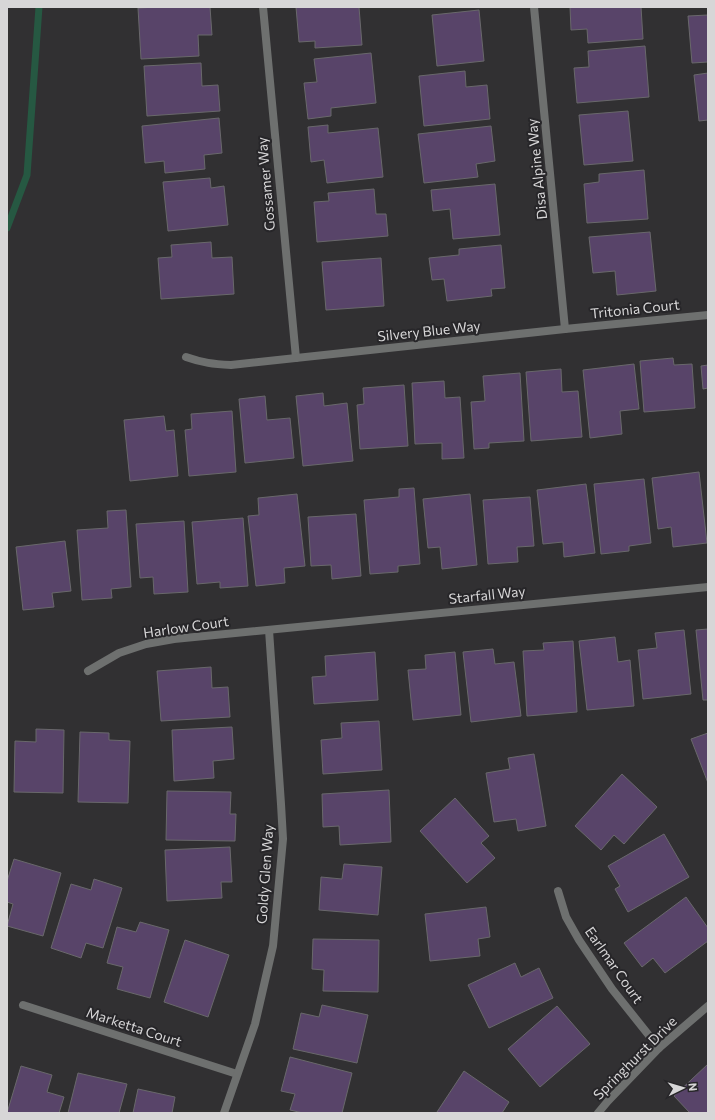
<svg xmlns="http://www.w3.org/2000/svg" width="715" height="1120" font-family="Commissioner,sans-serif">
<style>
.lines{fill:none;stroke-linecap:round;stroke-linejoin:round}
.stream{stroke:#265842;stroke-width:7}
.building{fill:#584469;stroke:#69686b}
.minor{stroke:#6e706f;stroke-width:8}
.tertiary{stroke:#6e706f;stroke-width:8}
.labels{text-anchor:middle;stroke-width:4;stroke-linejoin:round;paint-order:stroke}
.street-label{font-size:14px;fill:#d7d6d7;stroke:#272629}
</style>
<rect width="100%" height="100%" fill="#313032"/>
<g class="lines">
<polyline class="stream" points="7,228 27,175 39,7"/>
</g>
<g class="building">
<polygon points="158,7 210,7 212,35 198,35 199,56 141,59 138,8"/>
<polygon points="296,7 359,7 362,45 315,48 315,41 299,42"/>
<polygon points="570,7 641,7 643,39 588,43 587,29 571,30"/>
<polygon points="479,10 484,61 437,66 432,15"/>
<polygon points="708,15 708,62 692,63 688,16"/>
<polygon points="645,46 649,97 577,103 574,68 589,67 588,51"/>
<polygon points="371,53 376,103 331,108 331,116 308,119 304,83 317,82 314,59"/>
<polygon points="201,63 202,86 218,85 220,111 147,116 144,66"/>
<polygon points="465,71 466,87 487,85 490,119 424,126 419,76"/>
<polygon points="708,73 708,120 699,121 694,75"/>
<polygon points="628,111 633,161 584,165 579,115"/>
<polygon points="219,118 222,153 204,155 205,169 165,173 164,161 145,163 142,126"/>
<polygon points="328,125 328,133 378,128 383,177 327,183 324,160 311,162 308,127"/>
<polygon points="491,126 495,161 476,164 478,177 424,183 418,134"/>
<polygon points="644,170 648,219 587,223 584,184 599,182 599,174"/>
<polygon points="210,178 211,188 224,186 228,225 168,231 163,182"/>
<polygon points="495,184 500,235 453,239 450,209 433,211 431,190"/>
<polygon points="374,189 376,214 386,214 388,236 317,242 314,202 329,201 328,193"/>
<polygon points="650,232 656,291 617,295 615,271 593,273 589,237"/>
<polygon points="211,242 212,258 232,257 234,294 161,299 158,258 172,257 171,245"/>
<polygon points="501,245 505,288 491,289 492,296 447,301 444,279 432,280 429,258 459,255 459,249"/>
<polygon points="381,258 384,306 326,310 322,262"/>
<polygon points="673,358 674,365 692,364 695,408 644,412 640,361"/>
<polygon points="634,364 639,409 620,411 622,434 590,438 583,370"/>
<polygon points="708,365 708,388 703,389 701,366"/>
<polygon points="561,369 562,392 578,391 582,437 531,441 526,372"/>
<polygon points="520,373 524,441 489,443 489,448 474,449 471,402 485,401 483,376"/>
<polygon points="444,381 445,398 460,397 464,458 442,459 442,443 415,444 412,383"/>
<polygon points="404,385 408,446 360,449 357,405 364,404 363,388"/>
<polygon points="323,393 324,406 347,403 353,461 303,466 296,396"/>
<polygon points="265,396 267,420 290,418 294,458 245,463 239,399"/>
<polygon points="232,411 236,472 189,476 185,430 192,429 191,414"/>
<polygon points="164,416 166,431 174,430 178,476 130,481 124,420"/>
<polygon points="699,472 707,543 673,547 671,527 658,529 652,478"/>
<polygon points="644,479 651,543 629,546 629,551 601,554 594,484"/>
<polygon points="586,484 595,553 564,557 563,542 543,544 537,490"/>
<polygon points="414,488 420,564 398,566 398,572 370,574 364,500 399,497 399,489"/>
<polygon points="297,494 305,566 284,568 285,583 256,586 248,516 259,515 258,498"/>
<polygon points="470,494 477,565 442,569 440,547 428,548 423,499"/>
<polygon points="530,497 534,546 517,547 518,562 488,564 483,500"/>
<polygon points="126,510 131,587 111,589 112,598 82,600 77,530 108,528 107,511"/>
<polygon points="356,514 361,576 332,579 331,565 311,566 308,517"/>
<polygon points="243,518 248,586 220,588 220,582 197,584 192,522"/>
<polygon points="184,521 188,592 154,594 153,577 140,578 136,524"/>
<polygon points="65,541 71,591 52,593 54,607 23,610 16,547"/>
<polygon points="708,629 708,700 703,700 696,630"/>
<polygon points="684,630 691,694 643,699 638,650 657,648 655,633"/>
<polygon points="615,637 618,662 630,660 634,706 587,710 579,641"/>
<polygon points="573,641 577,712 527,716 523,651 544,650 543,643"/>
<polygon points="493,649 495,664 514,662 521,716 471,722 463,652"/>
<polygon points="375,652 378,700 314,704 312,677 326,676 325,656"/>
<polygon points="455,652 461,715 413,720 408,670 426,669 425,655"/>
<polygon points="211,667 212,688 228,687 230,717 161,721 157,671"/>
<polygon points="379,721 382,770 323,774 321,740 342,738 341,723"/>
<polygon points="232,727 234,759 213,761 214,778 174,781 172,730"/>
<polygon points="36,729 64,730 63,793 14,792 15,741 36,742"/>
<polygon points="80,732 109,733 109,740 130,741 128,803 78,802"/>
<polygon points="708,733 708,783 691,739"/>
<polygon points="534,754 546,826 518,831 516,819 494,822 486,773 510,769 508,758"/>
<polygon points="622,774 657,807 624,844 614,835 601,850 575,826"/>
<polygon points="389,790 391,842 340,845 339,826 323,827 322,794"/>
<polygon points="167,791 231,792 230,814 236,814 235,841 166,840"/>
<polygon points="455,798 489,836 481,843 495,858 467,883 420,831"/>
<polygon points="664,834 689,877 628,912 615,889 620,886 608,866"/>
<polygon points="230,847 232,882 221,882 222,898 167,901 165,850"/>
<polygon points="14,859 61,873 43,936 7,926 13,904 7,902 7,881"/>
<polygon points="344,864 382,867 378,915 319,910 321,877 342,879"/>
<polygon points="94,879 122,888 103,948 86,943 81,958 51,948 71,884 91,890"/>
<polygon points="686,897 708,928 708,941 665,973 653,958 642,967 624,943"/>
<polygon points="486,907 490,937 478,939 480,956 430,961 425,914"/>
<polygon points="140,922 169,930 150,998 117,989 123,967 107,963 117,927 136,932"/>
<polygon points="313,939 379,940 378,992 323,991 324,970 312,969"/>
<polygon points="185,940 229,955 208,1017 164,1002"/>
<polygon points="515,963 521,977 539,968 553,998 489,1028 468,985"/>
<polygon points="322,1005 368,1015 357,1063 293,1049 301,1013 319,1017"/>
<polygon points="557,1006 590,1044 540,1087 508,1049"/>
<polygon points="290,1057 352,1073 342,1113 303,1113 290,1110 295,1094 281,1091"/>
<polygon points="708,1064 708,1113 690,1113 674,1096"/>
<polygon points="21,1066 52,1075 47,1092 64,1097 59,1113 7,1113"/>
<polygon points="464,1071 509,1102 502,1113 438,1113 437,1112"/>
<polygon points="78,1073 127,1084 119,1113 68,1113"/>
<polygon points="138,1089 175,1097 172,1113 133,1113"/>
</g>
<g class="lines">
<g class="minor">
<polyline points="263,7 296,358"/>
<polyline points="534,7 565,329"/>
<path d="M186 357C203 363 213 364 231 365L565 329 708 315"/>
<polyline points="88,671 119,653 146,644 174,639 708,587"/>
<polyline points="558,891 566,917 579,940 612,989 659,1048"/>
<polyline points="23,1005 237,1074"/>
<polyline points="224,1113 255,1024 273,946 283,839 281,804 269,630"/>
</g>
<polyline class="tertiary" points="598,1113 608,1101 659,1048 708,1006"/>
</g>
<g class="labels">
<g class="street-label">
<text transform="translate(537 169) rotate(-96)" y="5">Disa Alpine Way</text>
<text transform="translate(266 184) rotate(-95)" y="5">Gossamer Way</text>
<text transform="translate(635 309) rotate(-6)" y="5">Tritonia Court</text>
<text transform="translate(429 331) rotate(-6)" y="5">Silvery Blue Way</text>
<text transform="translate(487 595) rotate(-6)" y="5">Starfall Way</text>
<text transform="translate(186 627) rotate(-8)" y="5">Harlow Court</text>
<text transform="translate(265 874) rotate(-86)" y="5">Goldy Glen Way</text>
<text transform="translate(614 965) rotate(55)" y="5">Earlmar Court</text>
<text transform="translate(134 1027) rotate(18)" y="5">Marketta Court</text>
<text transform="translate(635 1058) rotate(-45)" y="5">Springhurst Drive</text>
</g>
</g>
<rect width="715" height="1120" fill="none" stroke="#d7d6d7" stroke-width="16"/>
<g transform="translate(683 1088) rotate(85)" stroke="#272629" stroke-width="3" paint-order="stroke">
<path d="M0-3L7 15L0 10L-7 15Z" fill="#d7d6d7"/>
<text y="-6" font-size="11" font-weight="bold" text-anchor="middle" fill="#d7d6d7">N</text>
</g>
</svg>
